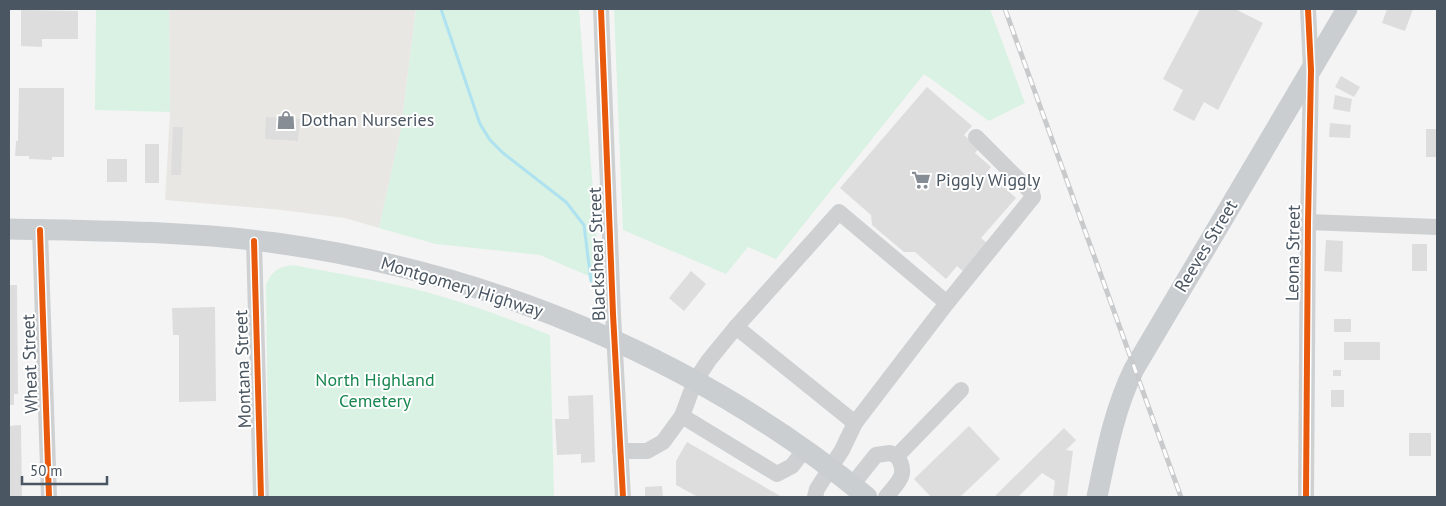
<svg xmlns="http://www.w3.org/2000/svg" width="1446" height="506" font-family="'PT Sans',sans-serif">
<style>
.commercial{fill:#e8e7e3}
.green{fill:#d9f2e3}
.lines{fill:none;stroke-linecap:round;stroke-linejoin:round}
.stream{stroke:#aee2f0;stroke-width:3}
.building{fill:#ddddde}
.minor{stroke:#ced0d2;stroke-width:16}
.major{stroke:#caced1;stroke-width:21}
.rail-casing{stroke:#c9cacc;stroke-width:5}
.rail{stroke:#fff;stroke-width:3;stroke-dasharray:9;stroke-linecap:butt}
.cycleway-casing{stroke:#fff;stroke-width:9}
.cycleway{stroke:#e8590c;stroke-width:6}
.labels{text-anchor:middle;stroke-width:4;stroke-linejoin:round;paint-order:stroke}
.poi-label{font-size:18px;fill:#4a5661;stroke:#fff;text-anchor:start}
.street-label{font-size:18px;fill:#4a5661;stroke:#fff}
.park-label{font-size:18px;fill:#17864f;stroke:#fff}
</style>
<rect width="100%" height="100%" fill="#f4f4f4"/>
<polygon class="commercial" points="169,9 416,9 401,129 379,228 345,218 282,210 165,200 170,112"/>
<g class="green">
<polygon points="96,9 169,9 170,112 95,110"/>
<polygon points="416,9 579,9 600,281 540,255 436,244 379,228 401,129"/>
<polygon points="614,9 990,9 1025,103 989,121 924,74 776,259 748,247 726,274 623,230"/>
<path d="M293 265C345 275 399 283 450 299 484 309 517 322 550 335L554 497H269L266 285C272 271 278 267 293 265Z"/>
</g>
<g class="lines">
<polyline class="stream" points="441,9 480,124 490,140 503,153 566,202 584,225 591,281"/>
</g>
<g class="building">
<polygon points="1200,9 1235,9 1263,23 1218,110 1204,102 1194,121 1173,110 1183,90 1163,79"/>
<polygon points="1387,9 1395,10 1396,9 1413,9 1405,31 1382,23"/>
<polygon points="21,10 78,11 78,39 42,39 42,47 21,46"/>
<polygon points="1341,76 1360,87 1354,97 1335,87"/>
<polygon points="927,87 972,126 964,135 979,148 975,153 991,167 987,172 1016,198 981,238 990,246 965,273 957,266 946,279 915,252 904,252 872,225 871,215 840,188"/>
<polygon points="19,88 64,88 64,157 52,157 52,160 29,159 29,156 15,156 16,141 18,141"/>
<polygon points="1335,95 1352,99 1350,112 1333,109"/>
<polygon points="266,117 300,119 298,141 265,139"/>
<polygon points="1330,123 1351,125 1350,138 1329,137"/>
<polygon points="173,127 183,127 181,175 171,175"/>
<rect x="1426" y="129" width="11" height="28"/>
<rect x="145" y="144" width="14" height="39"/>
<rect x="107" y="159" width="20" height="23"/>
<polygon points="1326,240 1343,241 1342,272 1324,271"/>
<rect x="1412" y="244" width="15" height="27"/>
<polygon points="691,271 706,284 684,311 669,298"/>
<polygon points="9,285 17,285 18,394 14,394 14,405 9,405"/>
<polygon points="215,307 216,401 179,402 179,335 173,335 172,308"/>
<rect x="1334" y="319" width="17" height="13"/>
<rect x="1344" y="342" width="36" height="18"/>
<rect x="1333" y="370" width="8" height="6"/>
<rect x="1331" y="390" width="13" height="17"/>
<polygon points="593,395 595,462 581,463 581,454 557,455 555,419 569,419 568,396"/>
<polygon points="21,425 22,497 9,497 9,426"/>
<polygon points="969,426 1000,459 960,497 931,497 914,479"/>
<polygon points="1064,428 1076,440 1066,450 1073,451 1067,497 1053,497 1055,481 1042,473 1018,497 994,497"/>
<rect x="1409" y="433" width="22" height="23"/>
<polygon points="687,442 782,497 698,497 676,485 676,461"/>
<polygon points="662,486 663,497 645,497 645,487"/>
</g>
<g class="lines">
<g class="minor">
<polyline points="601,9 613,314 623,497"/>
<polyline points="1308,222 1437,227"/>
<polyline points="40,230 49,497"/>
<polyline points="254,241 261,497"/>
<polyline points="947,303 1033,197 1032,193 976,137"/>
<polyline points="736,327 855,423"/>
<polyline points="805,449 792,466 777,474 682,416 695,381 709,360 736,327 839,212 947,303 855,423 842,450 817,489 815,497"/>
<polyline points="620,451 647,451 663,442 682,416"/>
<polyline points="852,485 876,455 890,453 897,456"/>
<path d="M886 497C898 482 909 475 897 456L961 390"/>
<polyline points="1306,497 1308,222 1311,70 1308,9"/>
</g>
<g class="major">
<path d="M9 229C98 231 188 231 276 243 491 273 699 359 867 497"/>
<path d="M1097 497C1106 454 1114 410 1134 369L1347 9"/>
</g>
<g class="rail-casing">
<polyline id="rail" points="1005,9 1181,497"/>
</g>
<use href="#rail" class="rail"/>
<g class="cycleway-casing">
<g id="cycleway">
<polyline points="601,9 613,314 623,497"/>
<polyline points="40,230 49,497"/>
<polyline points="254,241 261,497"/>
<polyline points="1306,497 1308,222 1311,70 1308,9"/>
</g>
</g>
<use href="#cycleway" class="cycleway"/>
</g>
<defs>
<g id="shop-bare" transform="scale(1.5)"><path d="M-5-2.5h2.3a2.7 3.5 0 0 1 5.4 0H5L5.5 6h-11ZM-1.5-2.5h3a1.5 2.3 0 0 0-3 0Z" fill="#868d94" stroke="#fff" stroke-width="2.5" paint-order="stroke"/></g>
<g id="supermarket-bare" transform="scale(1.5)"><path d="M-6-5.5h2.5l.6 2H6L4.5 2H-2.5L-4.4-4H-6ZM-1.5 3.2a1.3 1.3 0 1 0 .1 0ZM3 3.2a1.3 1.3 0 1 0 .1 0Z" fill="#868d94" stroke="#fff" stroke-width="2.5" paint-order="stroke"/></g>
</defs>
<g fill-rule="evenodd">
<use href="#shop-bare" x="286" y="120"/>
<use href="#supermarket-bare" x="921" y="180"/>
</g>
<g class="labels">
<g class="poi-label">
<text x="301" y="126">Dothan Nurseries</text>
<text x="936" y="186">Piggly Wiggly</text>
</g>
<g class="street-label">
<text transform="translate(1206 246) rotate(-59)" y="6">Reeves Street</text>
<text transform="translate(1293 253) rotate(-89)" y="6">Leona Street</text>
<text transform="translate(597 254) rotate(-92)" y="6">Blackshear Street</text>
<text transform="translate(462 287) rotate(17)" y="6">Montgomery Highway</text>
<text transform="translate(30 364) rotate(-92)" y="6">Wheat Street</text>
<text transform="translate(243 369) rotate(-92)" y="6">Montana Street</text>
</g>
<g class="park-label">
<text x="375" y="386">North Highland<tspan x="375" dy="21">Cemetery</tspan></text>
</g>
</g>
<rect width="1446" height="506" fill="none" stroke="#4a5661" stroke-width="20"/>
<path d="M22 476v8h85v-8" fill="none" stroke="#4a5661" stroke-width="2.5"/>
<text x="30" y="476" font-size="15" fill="#4a5661" stroke="#ffffff" stroke-width="4" paint-order="stroke">50 m</text>
</svg>
